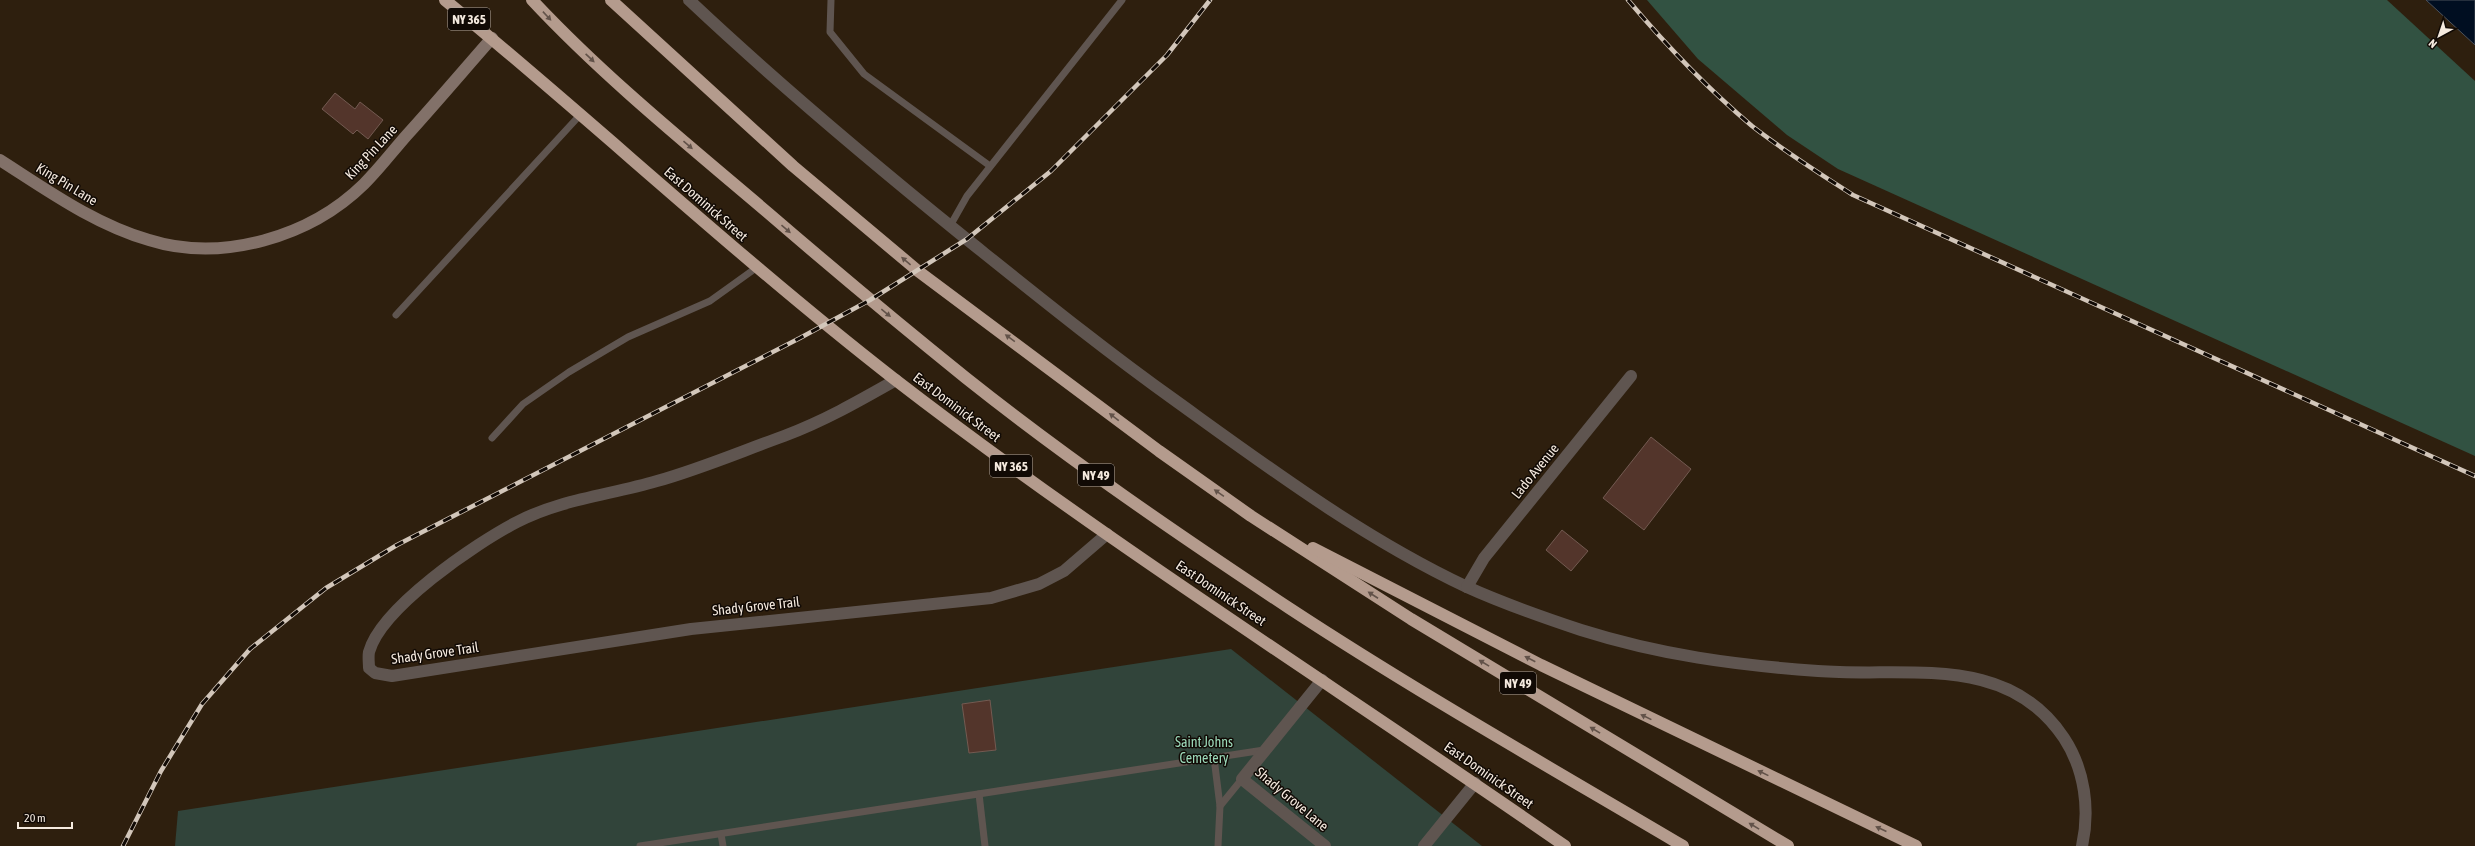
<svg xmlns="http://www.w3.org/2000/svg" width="2475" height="846" font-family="'Asap Condensed',sans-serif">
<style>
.green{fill:#31443a}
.forest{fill:#325242}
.water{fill:#000e21;stroke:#4a505a}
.building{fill:#53352b;stroke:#735a51}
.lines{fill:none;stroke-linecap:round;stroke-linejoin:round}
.lane{stroke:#5f5550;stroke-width:7}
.street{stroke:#5f5550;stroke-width:12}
.secondary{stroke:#827169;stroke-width:12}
.highway{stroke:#b49b8d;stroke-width:12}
.rail-casing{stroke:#d2c6ba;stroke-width:4.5}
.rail{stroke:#110a05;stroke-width:3;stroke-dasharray:9;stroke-linecap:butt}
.oneway{fill:#625249}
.labels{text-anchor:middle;stroke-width:3;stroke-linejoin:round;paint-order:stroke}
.shield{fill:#110a05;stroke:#b1a79e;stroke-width:1}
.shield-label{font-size:13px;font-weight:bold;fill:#f5eadf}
.street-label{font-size:14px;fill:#f5eadf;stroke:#110a05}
.park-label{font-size:14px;fill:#9cdaba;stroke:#110a05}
</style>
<rect width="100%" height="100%" fill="#2e1f0e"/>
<polygon class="green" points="1231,649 1482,846 175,846 178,811"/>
<polygon class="forest" points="1647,0 2387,0 2475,81 2475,456 1838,169 1787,135 1698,59"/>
<polygon class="water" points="2426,0 2475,0 2475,45"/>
<g class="building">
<polygon points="335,93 355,109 360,102 383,120 368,139 357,130 353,134 322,109"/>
<polygon points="1651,437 1691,469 1644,530 1603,498"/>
<polygon points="1562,530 1588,551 1571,571 1546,550"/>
<polygon points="990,700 996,750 969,753 962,704"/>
</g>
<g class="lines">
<g class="lane">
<polyline points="831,0 830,32 864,74 990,166"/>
<polyline points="950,226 967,196 1122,0"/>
<polyline points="396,315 580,115"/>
<polyline points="492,438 523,404 569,372 628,337 710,301 756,268"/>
<polyline points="1214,758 1220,806"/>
<polyline points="979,794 985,846"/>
<polyline points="721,834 723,846"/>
<polyline points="640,846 1264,750"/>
<polyline points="1218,846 1220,806 1242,779"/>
</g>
<g class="street">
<path d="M689 0C777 83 870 161 964 237 1034 293 1103 349 1176 401 1269 468 1363 538 1467 587 1504 604 1542 617 1581 630 1660 655 1735 665 1818 671 1906 678 2007 652 2064 738 2085 770 2090 810 2082 846"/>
<path d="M896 380C859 401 824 421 784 436 742 451 700 469 657 481 610 495 561 499 517 522 476 543 381 608 369 652 368 657 369 663 369 668L375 673 392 676 691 629 991 598 1039 584 1064 571 1107 534"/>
<polyline points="1467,587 1484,558 1631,376"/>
<polyline points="1322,680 1242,779 1325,846"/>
<polyline points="1424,846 1475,783"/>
</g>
<path class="secondary" d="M0 160C47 190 94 224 149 240 222 263 310 237 364 184 379 169 392 152 406 136 435 104 463 71 492 38"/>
<g class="highway">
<path d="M445 0C596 124 739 258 893 378 1109 545 1341 690 1565 846"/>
<path d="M532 0C604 77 687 144 767 212 832 268 899 324 966 378 1069 460 1179 535 1289 608 1417 692 1551 768 1683 846"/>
<polyline points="611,0 793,166 918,271 1159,451 1251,516 1411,619 1788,846"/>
<polyline points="1313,548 1541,665 1916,846"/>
</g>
<g class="rail-casing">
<g id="rail">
<path d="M1628 0C1666 45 1707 88 1752 126 1784 151 1819 173 1853 195L2475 476"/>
<polyline points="123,846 161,771 202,704 250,649 326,588 397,545 800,338 870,300 967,239 1051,171 1167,55 1210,0"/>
</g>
</g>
<use href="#rail" class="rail"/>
</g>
<defs><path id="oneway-solid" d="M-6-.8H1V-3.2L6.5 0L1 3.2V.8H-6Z"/></defs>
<g class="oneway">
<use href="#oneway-solid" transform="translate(547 16) rotate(47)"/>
<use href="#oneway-solid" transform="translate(590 58) rotate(43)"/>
<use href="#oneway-solid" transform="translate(688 145) rotate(41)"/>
<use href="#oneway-solid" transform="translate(786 229) rotate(41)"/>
<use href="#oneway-solid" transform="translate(906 261) rotate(-140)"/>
<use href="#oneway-solid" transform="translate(886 313) rotate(39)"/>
<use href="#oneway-solid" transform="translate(1010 338) rotate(-144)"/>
<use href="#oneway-solid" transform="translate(1114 417) rotate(-143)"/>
<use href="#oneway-solid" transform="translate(1219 493) rotate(-145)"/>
<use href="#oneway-solid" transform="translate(1373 595) rotate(-147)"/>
<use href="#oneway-solid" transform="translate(1530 659) rotate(-153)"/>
<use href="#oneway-solid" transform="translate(1484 663) rotate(-149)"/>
<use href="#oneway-solid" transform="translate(1646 717) rotate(-154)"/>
<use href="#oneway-solid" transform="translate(1595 730) rotate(-149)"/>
<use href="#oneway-solid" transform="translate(1763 773) rotate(-154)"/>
<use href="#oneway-solid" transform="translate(1754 826) rotate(-149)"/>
<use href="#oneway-solid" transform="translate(1881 829) rotate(-155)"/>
</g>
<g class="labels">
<g class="shield">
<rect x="448" y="8" width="42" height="22" rx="3"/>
<rect x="990" y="455" width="42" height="22" rx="3"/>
<rect x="1078" y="464" width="36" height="22" rx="3"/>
<rect x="1500" y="672" width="36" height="22" rx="3"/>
</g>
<g class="shield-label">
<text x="469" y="24">NY 365</text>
<text x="1011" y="471">NY 365</text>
<text x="1096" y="480">NY 49</text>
<text x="1518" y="688">NY 49</text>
</g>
<g class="street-label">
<text transform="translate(371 152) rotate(-47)" y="5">King Pin Lane</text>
<text transform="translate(67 184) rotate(31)" y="5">King Pin Lane</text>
<text transform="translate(706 204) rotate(41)" y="5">East Dominick Street</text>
<text transform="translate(957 407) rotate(37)" y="5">East Dominick Street</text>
<text transform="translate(1535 471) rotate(-51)" y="5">Lado Avenue</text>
<text transform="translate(1221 593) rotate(34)" y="5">East Dominick Street</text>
<text transform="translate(756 606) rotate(-6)" y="5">Shady Grove Trail</text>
<text transform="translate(435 653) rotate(-8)" y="5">Shady Grove Trail</text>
<text transform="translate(1489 775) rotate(35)" y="5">East Dominick Street</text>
<text transform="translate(1292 799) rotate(40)" y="5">Shady Grove Lane</text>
</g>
<g class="park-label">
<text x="1204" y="747">Saint Johns<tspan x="1204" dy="16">Cemetery</tspan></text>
</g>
</g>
<g transform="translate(2439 36) rotate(220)" stroke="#110a05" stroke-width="3" paint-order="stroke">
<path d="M0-3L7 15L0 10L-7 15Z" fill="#f5eadf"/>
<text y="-6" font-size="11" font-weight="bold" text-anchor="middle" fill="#f5eadf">N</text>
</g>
<path d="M18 822v6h54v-6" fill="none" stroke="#f5eadf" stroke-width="2"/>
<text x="24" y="822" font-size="12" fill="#f5eadf" stroke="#110a05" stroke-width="3" paint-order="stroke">20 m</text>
</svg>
